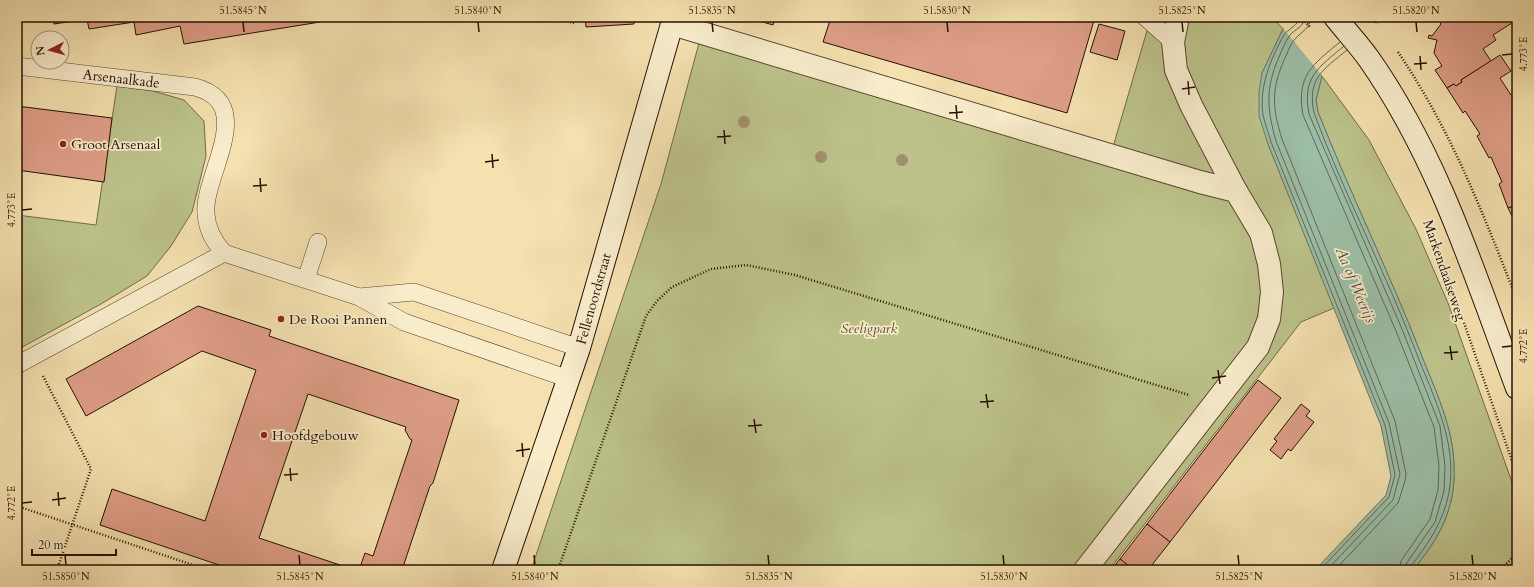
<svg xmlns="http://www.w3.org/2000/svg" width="1534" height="587" font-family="Cardo,serif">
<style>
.green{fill:#bcc28a;stroke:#726947}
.water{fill:#9cbea7;stroke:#6d7866}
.pier{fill:#f4e1af}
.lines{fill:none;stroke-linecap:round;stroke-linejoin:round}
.shore{stroke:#626756;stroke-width:1}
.building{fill:#de9e87;stroke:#271004}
.lane-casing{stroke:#5a442f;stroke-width:18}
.street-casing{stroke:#5a442f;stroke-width:24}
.secondary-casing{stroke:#271004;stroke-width:24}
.path{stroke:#271004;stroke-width:2.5;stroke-dasharray:1 2;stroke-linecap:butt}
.lane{stroke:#f8eccb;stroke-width:17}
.street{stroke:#f8eccb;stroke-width:22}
.secondary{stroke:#f8eccb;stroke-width:22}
.tree{fill:#a0906b}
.ticks{fill:none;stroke:#271004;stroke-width:1.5}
.poi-dot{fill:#8f2418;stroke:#f8eccb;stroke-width:1.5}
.labels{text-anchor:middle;stroke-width:3.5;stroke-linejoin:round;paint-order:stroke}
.street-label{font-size:14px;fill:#271004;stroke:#f8eccb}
.poi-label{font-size:14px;fill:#271004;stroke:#f8eccb;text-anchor:start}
.park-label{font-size:14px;font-style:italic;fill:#5b4e33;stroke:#f8eccb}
.water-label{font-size:15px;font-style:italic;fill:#504d3d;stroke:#f8eccb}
.neatline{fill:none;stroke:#271004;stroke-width:1.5}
.ticks-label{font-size:10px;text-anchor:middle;fill:#271004}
</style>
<rect width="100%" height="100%" fill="#f4e1af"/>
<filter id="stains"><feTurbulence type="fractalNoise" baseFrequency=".005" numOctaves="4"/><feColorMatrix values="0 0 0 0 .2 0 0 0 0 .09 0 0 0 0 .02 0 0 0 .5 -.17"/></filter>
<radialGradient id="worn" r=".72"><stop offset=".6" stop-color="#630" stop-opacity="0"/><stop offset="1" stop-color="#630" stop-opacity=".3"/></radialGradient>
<g class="green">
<polygon points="1151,17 1272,17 1283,29 1262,73 1268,144 1334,308 1301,322 1109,570 531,570 661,184 699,43 1113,147"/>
<path d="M1322 76 1369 140 1416 229 1448 303 1517 496V570H1413C1439 539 1456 508 1454 466 1453 426 1435 390 1421 354 1389 272 1350 193 1318 112L1316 100Z"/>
<polygon points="117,86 153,91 184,100 204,121 206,156 192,212 171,246 147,276 101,304 17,350 17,215 96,225"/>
</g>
<path class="water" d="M1297 17 1322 76 1316 100 1318 112C1350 193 1389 272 1421 354 1435 390 1453 426 1454 466 1456 508 1439 539 1413 570H1315L1386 495 1391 476 1381 426 1268 144 1259 116V92L1262 73 1283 29Z"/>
<polygon class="pier" points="1294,17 1394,17 1324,78 1282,27"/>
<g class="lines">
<g class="shore">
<path d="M1300 17C1299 25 1288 29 1284 35 1270 60 1259 87 1263 115 1265 124 1269 134 1271 142L1385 425 1395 475 1389 497 1320 570"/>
<path d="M1305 17C1304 27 1295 29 1290 35 1285 42 1282 50 1279 57 1265 89 1267 109 1276 141L1389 423 1400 474 1393 500 1327 570"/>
<path d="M1311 17C1310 29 1302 31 1295 39 1290 44 1288 52 1285 58 1271 89 1272 107 1282 139L1395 421 1406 474 1405 481 1398 503 1335 570"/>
<path d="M1340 42C1312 65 1296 76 1303 115L1396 331 1434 427 1439 466 1438 490 1430 519 1401 561 1399 570"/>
<path d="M1344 46C1318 68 1302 77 1309 114L1402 329 1440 426 1445 466 1444 491 1435 522 1406 564 1405 570"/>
<path d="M1347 50C1323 70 1307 78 1314 113 1344 194 1385 271 1416 352 1433 396 1458 443 1449 492 1444 521 1428 544 1411 566L1410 570"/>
</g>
</g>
<g class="building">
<polygon points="53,17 320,17 320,22 184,44 180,26 136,35 134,22 89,29 87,19 54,24"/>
<polygon points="585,17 638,17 637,20 634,20 634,24 586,27"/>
<polygon points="746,17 775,17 773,25"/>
<polygon points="831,17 1095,17 1067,113 823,42"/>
<polygon points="1436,17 1517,17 1517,27 1512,23 1493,35 1496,40 1483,49 1491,61 1461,80 1462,82 1456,86 1454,84 1447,88 1435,70 1442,66 1434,53 1437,40 1428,38 1429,35 1432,36 1441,24"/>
<polygon points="1099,24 1125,31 1117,60 1090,52"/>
<polygon points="1500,55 1511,71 1500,78 1511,95 1517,91 1517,205 1508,208 1499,184 1502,182 1491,157 1489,158 1477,136 1480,134 1465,111 1463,113 1447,88 1454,84 1456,86 1462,82 1461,80"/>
<polygon points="17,106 112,118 104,182 17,170"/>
<polygon points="1517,205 1517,221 1515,215 1512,216 1508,208"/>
<polygon points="198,306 271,330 269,336 459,400 433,483 430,486 402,570 359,570 365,553 373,556 412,440 410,439 405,430 406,427 308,394 259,538 355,570 234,570 100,525 112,489 205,521 256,370 202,351 86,416 66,379"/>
<polygon points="1258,380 1281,398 1170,542 1147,524"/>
<polygon points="1301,404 1310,411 1306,416 1314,422 1291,451 1288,449 1281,459 1270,450 1277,441 1274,439"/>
<polygon points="1147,524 1170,542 1148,570 1134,570 1120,559"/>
<polygon points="1120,559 1134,570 1111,570"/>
</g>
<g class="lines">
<g class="lane-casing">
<g id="lane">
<polyline points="1145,17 1173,42"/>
<path id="s1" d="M17 66 195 87C259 104 202 176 206 214 207 229 214 242 224 253L359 297 404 322 569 379"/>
<polyline points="306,279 318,242"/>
<polyline points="359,297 414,292 579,348"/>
<polyline points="17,365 224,253"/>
</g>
</g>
<g class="street-casing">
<g id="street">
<polyline points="1178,17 1173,42 1176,70 1191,105 1236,191"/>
<polyline points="672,24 1200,182 1236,191 1261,233 1269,264 1272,292 1269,319 1258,347 1085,570"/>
</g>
</g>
<g class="secondary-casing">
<g id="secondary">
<path d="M1335 17C1346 31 1359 45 1369 59 1439 159 1475 276 1517 388"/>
<path id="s2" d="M503 570 579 348 672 24 676 17"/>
</g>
</g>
<g class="path">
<polyline points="340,17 341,21"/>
<polyline points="550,17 574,23"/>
<polyline points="1301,17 1310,27"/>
<polyline points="1371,17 1377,24"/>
<polyline points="17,20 18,23"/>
<path d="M1398 52C1452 132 1482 211 1517 300"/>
<polyline points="1463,320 1517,475"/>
<polyline points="43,376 91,469 57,570"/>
<polyline points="17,506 208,570"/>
<polyline points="558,570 646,316 657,301 672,287 711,269 746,265 795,275 1189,395"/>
<polyline points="1500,570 1517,553"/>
</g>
<use href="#lane" class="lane"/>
<use href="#street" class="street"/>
<use href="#secondary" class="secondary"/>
</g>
<g class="tree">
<circle cx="744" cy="122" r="6"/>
<circle cx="821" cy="157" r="6"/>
<circle cx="902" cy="160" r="6"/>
</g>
<path class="ticks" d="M243 22 244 32M478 22 479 32M712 22 713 32M947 22 948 32M1182 22 1183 32M1416 22 1417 32M1502 55 1512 54M1420 56 1421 70M1414 64 1427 63M1188 81 1189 95M1182 89 1195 87M956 105 957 119M949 113 963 112M724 130 725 144M717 137 731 136M492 154 493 168M485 162 499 160M260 178 261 192M253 186 267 185M22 210 32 209M1450 346 1452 360M1502 347 1512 346M1444 353 1458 352M1218 370 1220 384M1212 378 1226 376M986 394 988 408M980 402 994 401M754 419 756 433M748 426 762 425M522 443 523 457M516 451 530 449M290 468 291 481M284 475 298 474M58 492 59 506M52 500 66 498M22 503 32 502M65 555 66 565M299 555 300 565M534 555 535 565M768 555 769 565M1003 555 1004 565M1238 555 1239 565M1472 555 1473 565"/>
<g class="poi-dot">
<circle cx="63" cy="144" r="4"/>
<circle cx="281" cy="319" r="4"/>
<circle cx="264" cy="435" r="4"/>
</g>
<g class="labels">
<g class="street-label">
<text dy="5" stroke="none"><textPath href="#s1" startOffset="105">Arsenaalkade</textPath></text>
<text transform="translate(1445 270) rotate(71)" y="5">Markendaalseweg</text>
<text dy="5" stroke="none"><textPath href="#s2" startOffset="286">Fellenoordstraat</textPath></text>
</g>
<g class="poi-label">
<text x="71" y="149">Groot Arsenaal</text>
<text x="289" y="324">De Rooi Pannen</text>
<text x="272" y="440">Hoofdgebouw</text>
</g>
<g class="park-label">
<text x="869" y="333">Seeligpark</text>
</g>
<g class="water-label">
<text transform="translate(1356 285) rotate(67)" y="5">Aa of Weerijs</text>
</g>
</g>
<rect width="1534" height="587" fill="none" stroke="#f4e1af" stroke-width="44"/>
<g transform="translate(50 50) rotate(264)"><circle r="19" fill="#f8eccb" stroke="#a4947b"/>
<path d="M0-3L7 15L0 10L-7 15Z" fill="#8f2418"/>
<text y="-6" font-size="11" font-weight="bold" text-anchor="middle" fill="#271004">N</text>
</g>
<path d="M32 549v6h84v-6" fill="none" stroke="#271004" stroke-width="2"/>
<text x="38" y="549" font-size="12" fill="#271004" stroke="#f8eccb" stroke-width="3" paint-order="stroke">20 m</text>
<rect x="22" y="22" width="1490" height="543" class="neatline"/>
<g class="ticks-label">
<text x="243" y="14">51.5845°N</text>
<text x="478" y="14">51.5840°N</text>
<text x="712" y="14">51.5835°N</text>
<text x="947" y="14">51.5830°N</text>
<text x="1182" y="14">51.5825°N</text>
<text x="1416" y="14">51.5820°N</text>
<text transform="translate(1523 54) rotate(-90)" y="4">4.773°E</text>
<text transform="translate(11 210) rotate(-90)" y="4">4.773°E</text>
<text transform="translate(1523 346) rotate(-90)" y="4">4.772°E</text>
<text transform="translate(11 503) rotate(-90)" y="4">4.772°E</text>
<text x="66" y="580">51.5850°N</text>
<text x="300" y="580">51.5845°N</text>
<text x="535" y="580">51.5840°N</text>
<text x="769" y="580">51.5835°N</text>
<text x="1004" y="580">51.5830°N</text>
<text x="1239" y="580">51.5825°N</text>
<text x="1473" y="580">51.5820°N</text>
</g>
<rect width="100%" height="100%" filter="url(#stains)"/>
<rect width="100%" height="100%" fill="url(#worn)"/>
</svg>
